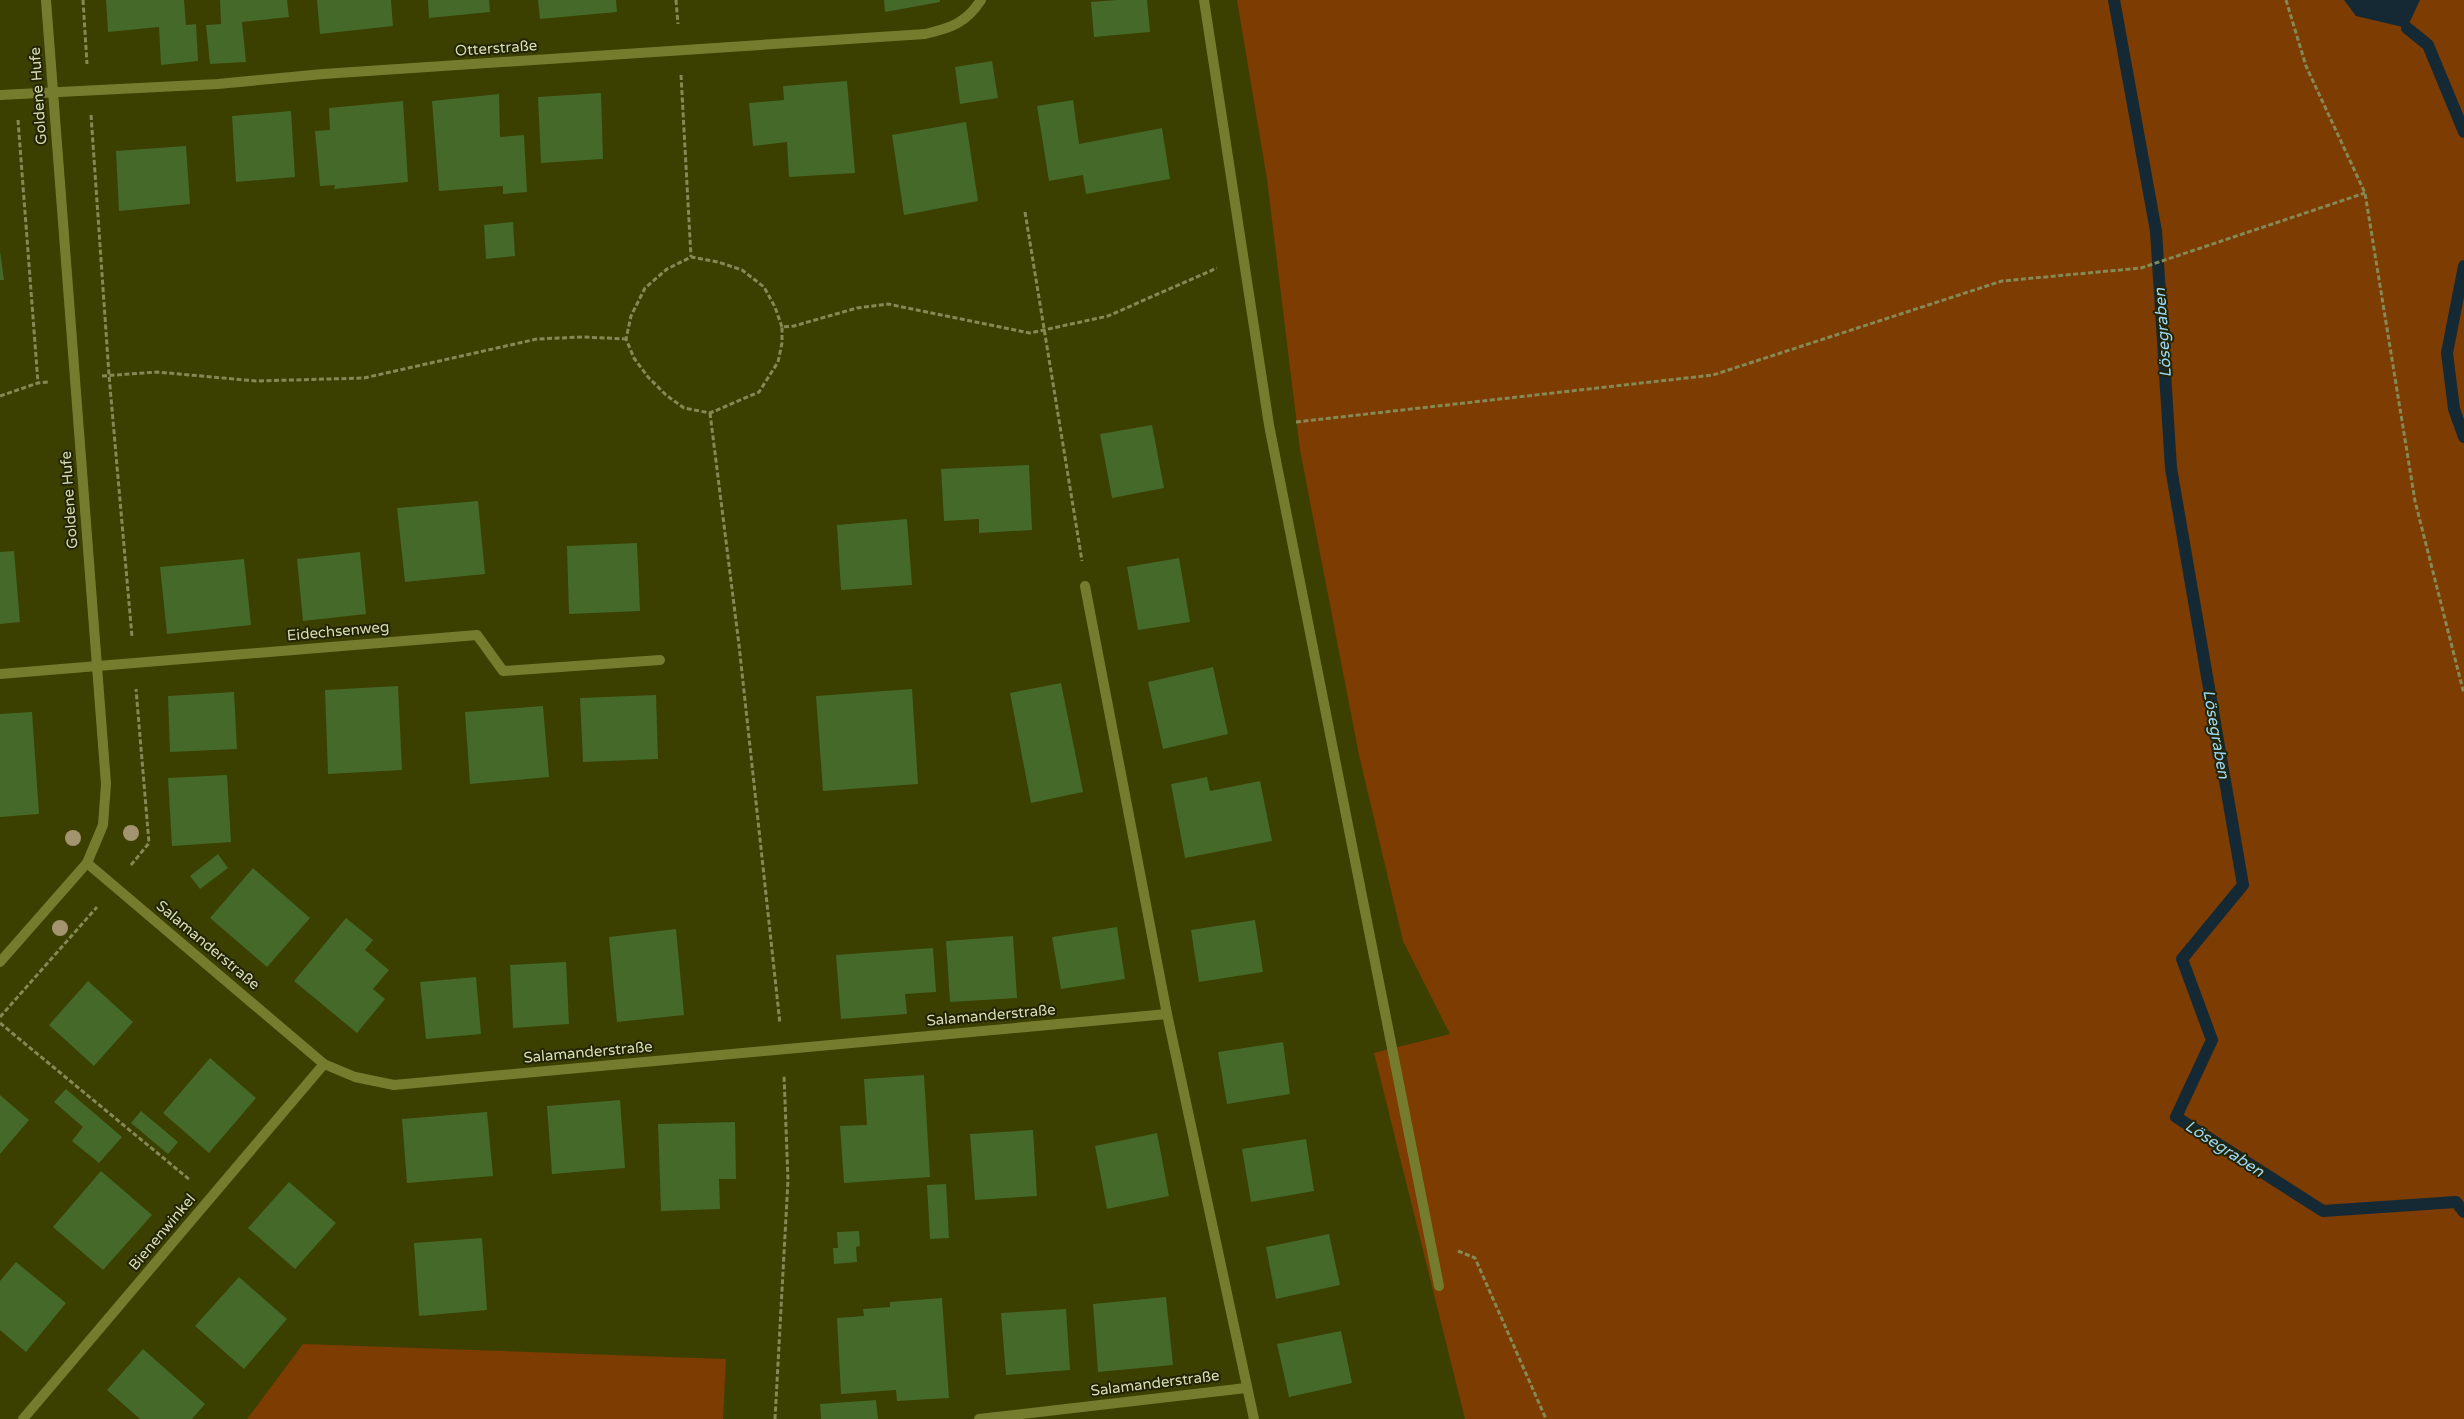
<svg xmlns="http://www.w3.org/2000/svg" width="2464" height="1419" font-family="'Varela Round',sans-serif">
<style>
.green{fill:#7d3c01}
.water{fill:#152934}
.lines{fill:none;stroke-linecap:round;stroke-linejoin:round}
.stream{stroke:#152934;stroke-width:12}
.building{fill:#446929}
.path{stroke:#848956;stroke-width:3;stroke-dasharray:5 2.5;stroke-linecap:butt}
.service{stroke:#767c2e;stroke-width:10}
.minor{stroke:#767c2e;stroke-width:10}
.tree{fill:#a2946e}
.labels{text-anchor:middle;stroke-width:4;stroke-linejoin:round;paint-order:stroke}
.street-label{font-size:15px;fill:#d7dcb6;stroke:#222404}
.water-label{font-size:16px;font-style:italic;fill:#9bd7f9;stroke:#222404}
</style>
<rect width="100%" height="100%" fill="#3b3f00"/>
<g class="green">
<polygon points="1237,0 2464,0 2464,1419 1465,1419 1374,1053 1450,1034 1403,941 1359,755 1300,450 1267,179"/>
<polygon points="303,1344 726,1359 723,1419 247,1419"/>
</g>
<polygon class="water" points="2344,0 2420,0 2407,28 2356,16"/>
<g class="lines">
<g class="stream">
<polyline points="2114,0 2156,231 2171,468 2243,885 2182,959 2212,1040 2176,1117 2323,1211 2456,1202 2464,1212"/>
<polyline points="2407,28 2428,45 2464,132"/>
<polyline points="2464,266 2447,353 2454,409 2464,437"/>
</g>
</g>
<g class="building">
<polygon points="106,0 184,0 186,25 196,24 198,61 161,65 159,27 108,32"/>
<polygon points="220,0 287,0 289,17 242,22 246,62 210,64 206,25 221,24"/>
<polygon points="317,0 391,0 393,26 320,34"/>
<polygon points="428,0 489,0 490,12 429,18"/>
<polygon points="538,0 616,0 617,12 540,19"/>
<polygon points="884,0 940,0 940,2 885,12"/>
<polygon points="1117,0 1147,0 1150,32 1094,37 1091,2"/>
<polygon points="992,61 998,98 960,104 955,67"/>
<polygon points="847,81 855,173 789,177 787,142 753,146 749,103 784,100 783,86"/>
<polygon points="601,93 603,159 541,163 538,97"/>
<polygon points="499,94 500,137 524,135 527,192 503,194 503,186 439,191 432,101"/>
<polygon points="1073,100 1079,144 1162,128 1170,179 1086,194 1083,175 1049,181 1037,106"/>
<polygon points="403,101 408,182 334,189 335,185 320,186 315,131 330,130 329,108"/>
<polygon points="291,111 295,177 236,182 232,116"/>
<polygon points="966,122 978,201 904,215 892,135"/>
<polygon points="186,146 190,204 119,211 116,151"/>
<polygon points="513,222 515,256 486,259 484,225"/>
<polygon points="0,251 4,280 0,280"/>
<polygon points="1152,425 1164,488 1112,498 1100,434"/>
<polygon points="1029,465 1032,530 979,533 979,519 944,521 941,469"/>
<polygon points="478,501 485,574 405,582 397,508"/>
<polygon points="907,519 912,585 841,590 837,525"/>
<polygon points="637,543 640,611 569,614 567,546"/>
<polygon points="14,551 20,622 0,624 0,552"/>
<polygon points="360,552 366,614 303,621 297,559"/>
<polygon points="1179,558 1190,622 1138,630 1127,567"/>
<polygon points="244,559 251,625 167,634 160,567"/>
<polygon points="1213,667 1228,734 1163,749 1148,682"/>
<polygon points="1061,683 1083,792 1031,803 1010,693"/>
<polygon points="398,686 402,770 328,774 325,690"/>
<polygon points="912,689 918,784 823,791 816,696"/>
<polygon points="234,692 237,749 170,752 168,696"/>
<polygon points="656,695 658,759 583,762 580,698"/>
<polygon points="543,706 549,777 470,784 465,712"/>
<polygon points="32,712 39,814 0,817 0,714"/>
<polygon points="227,775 231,842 172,846 168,778"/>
<polygon points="1207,777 1210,791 1260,781 1272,841 1185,858 1171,784"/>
<polygon points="218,854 228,868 200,889 190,876"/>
<polygon points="253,868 310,918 267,967 210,918"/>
<polygon points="346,918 373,940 365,950 389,970 373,989 385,999 357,1033 294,981"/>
<polygon points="1255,920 1263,972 1199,982 1191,930"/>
<polygon points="1117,927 1125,979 1061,989 1052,937"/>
<polygon points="676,929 684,1015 617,1022 609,937"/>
<polygon points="1013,936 1017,998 950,1002 946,941"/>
<polygon points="933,948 936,992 905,994 907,1014 841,1019 836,955"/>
<polygon points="566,962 569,1024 513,1028 510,965"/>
<polygon points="476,977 481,1034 426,1039 420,982"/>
<polygon points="88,981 133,1022 94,1066 49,1025"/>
<polygon points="1283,1042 1290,1094 1227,1104 1218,1052"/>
<polygon points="210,1058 256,1098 209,1153 163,1113"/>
<polygon points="924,1075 930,1177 844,1183 840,1126 867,1125 864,1079"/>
<polygon points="66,1089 122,1137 99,1163 72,1141 83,1127 54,1102"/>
<polygon points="0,1095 29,1120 0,1154"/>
<polygon points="620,1100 625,1168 552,1174 547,1106"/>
<polygon points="141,1111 178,1142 168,1154 131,1123"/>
<polygon points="487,1112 493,1176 407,1183 402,1119"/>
<polygon points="735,1122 736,1179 719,1179 720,1209 661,1211 658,1124"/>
<polygon points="1033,1130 1037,1196 975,1200 970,1134"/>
<polygon points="1157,1133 1169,1196 1107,1209 1095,1146"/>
<polygon points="1306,1139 1314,1191 1251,1202 1242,1149"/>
<polygon points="101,1171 152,1215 103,1270 53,1227"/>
<polygon points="289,1182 336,1223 295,1269 248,1228"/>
<polygon points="946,1184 949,1238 930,1239 927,1185"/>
<polygon points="859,1231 860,1246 856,1247 857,1262 834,1264 833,1248 838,1248 837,1232"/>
<polygon points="1329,1234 1340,1285 1276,1299 1266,1247"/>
<polygon points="482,1238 487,1310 419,1316 414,1243"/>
<polygon points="16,1262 66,1303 26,1352 0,1330 0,1281"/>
<polygon points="239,1277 287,1319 244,1369 195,1326"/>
<polygon points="1166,1297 1173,1365 1098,1372 1093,1304"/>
<polygon points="942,1298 949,1398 897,1401 896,1390 841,1394 837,1318 864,1316 863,1309 890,1307 890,1302"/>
<polygon points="1066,1309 1070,1370 1006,1375 1001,1313"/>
<polygon points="1341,1331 1352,1383 1289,1397 1277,1344"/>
<polygon points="143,1349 205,1404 192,1419 140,1419 107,1390"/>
<polygon points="876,1400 878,1419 821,1419 820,1404"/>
</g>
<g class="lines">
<g class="path">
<polyline points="83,0 87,64"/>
<polyline points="676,0 678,24"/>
<polyline points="2286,0 2306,66 2365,193 2415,501 2464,694"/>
<polyline points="681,75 691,257"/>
<polyline points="91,115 109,375 132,637"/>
<polyline points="18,120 38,383"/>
<polyline points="1025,212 1082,561"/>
<polyline points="782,327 775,307 764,287 742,270 718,262 691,257 667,269 645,288 631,316 626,339 634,358 648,377 666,395 684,408 710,413 759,392 778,362 782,343 782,327 794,326 857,308 888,304 1030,333 1108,316 1217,268"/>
<polyline points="102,376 157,372 256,381 364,378 537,339 583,337 626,339"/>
<polyline points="0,396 38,383 48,382"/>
<polyline points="710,413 739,645 780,1024"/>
<polyline points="1296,422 1713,375 2002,281 2141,268 2365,193"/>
<polyline points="131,865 149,843 136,689"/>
<polyline points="0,1017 97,907"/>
<polyline points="0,1023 190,1180"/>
<polyline points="1458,1251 1475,1258 1546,1419"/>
<polyline points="775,1419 788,1180 784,1075"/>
</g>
<polyline class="service" points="1204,0 1269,425 1439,1286"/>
<g class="minor">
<path d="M0 95 218 84 323 74 925 34C951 28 966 23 981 0"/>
<polyline points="1085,586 1167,1014 1254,1419"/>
<polyline points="0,674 477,635 503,671 660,660"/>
<polyline points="87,863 324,1064 355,1077 394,1085 1167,1014"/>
<polyline points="0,962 87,863 103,825 106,784 46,0"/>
<polyline points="23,1419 324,1064"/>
<polyline points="979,1419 1246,1388"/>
</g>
</g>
<g class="tree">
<circle cx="131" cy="833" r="8"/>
<circle cx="73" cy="838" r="8"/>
<circle cx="60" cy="928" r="8"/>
</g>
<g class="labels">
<g class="street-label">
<text transform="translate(496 48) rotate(-4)" y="5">Otterstraße</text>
<text transform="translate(38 96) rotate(-94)" y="5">Goldene Hufe</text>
<text transform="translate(69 500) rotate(-94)" y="5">Goldene Hufe</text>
<text transform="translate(338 631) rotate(-5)" y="5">Eidechsenweg</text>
<text transform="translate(208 945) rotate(40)" y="5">Salamanderstraße</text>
<text transform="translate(991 1015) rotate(-5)" y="5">Salamanderstraße</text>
<text transform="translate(588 1052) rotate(-5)" y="5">Salamanderstraße</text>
<text transform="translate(162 1232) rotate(-50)" y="5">Bienenwinkel</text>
<text transform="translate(1155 1383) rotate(-7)" y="5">Salamanderstraße</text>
</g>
<g class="water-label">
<text transform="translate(2162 333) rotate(-94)" y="6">Lösegraben</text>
<text transform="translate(2217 734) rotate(80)" y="6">Lösegraben</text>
<text transform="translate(2225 1148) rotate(33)" y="6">Lösegraben</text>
</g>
</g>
</svg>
